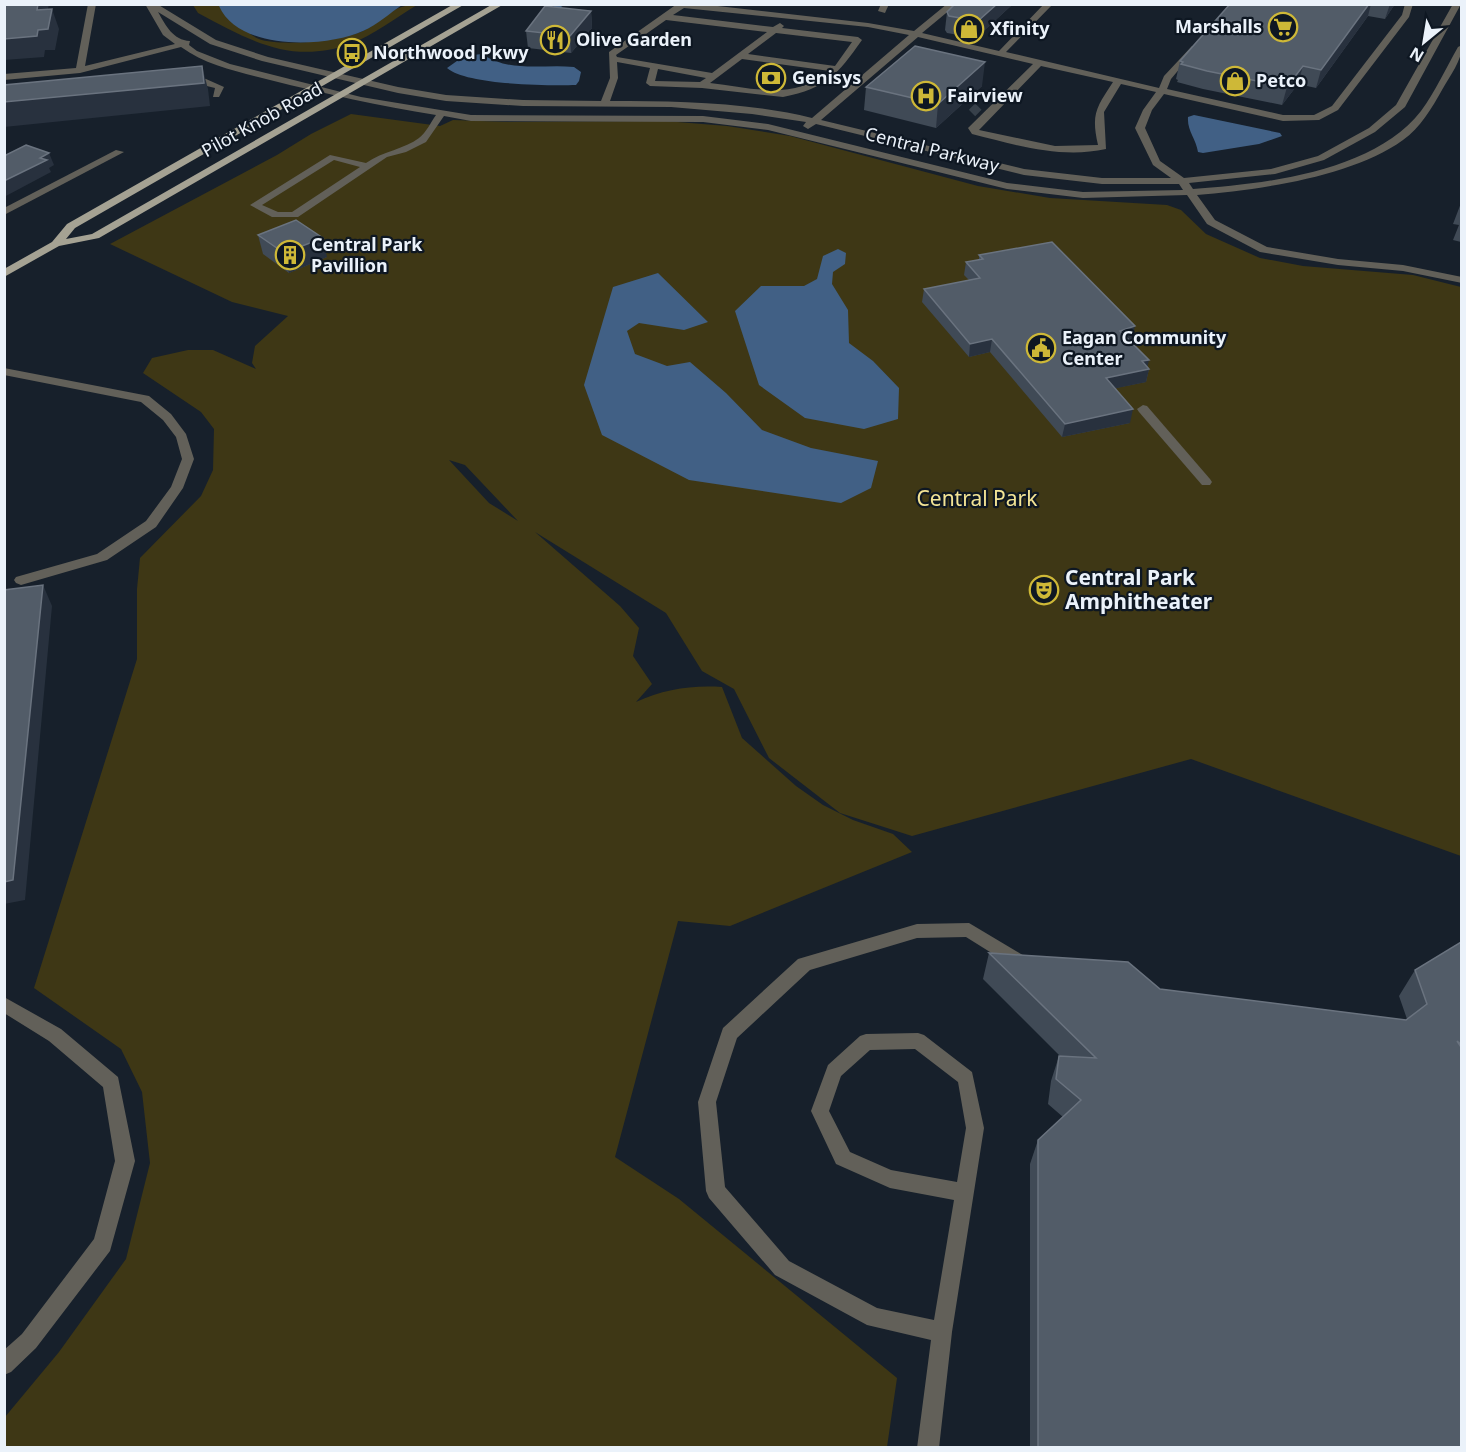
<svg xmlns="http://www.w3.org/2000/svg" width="1466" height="1452" font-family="'Noto Sans',sans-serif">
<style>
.green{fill:#3e3715;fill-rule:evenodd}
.water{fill:#416085}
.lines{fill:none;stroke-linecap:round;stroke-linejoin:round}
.stream{stroke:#416085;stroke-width:4}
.minor-tunnel{stroke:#37404a;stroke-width:9;stroke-dasharray:9 4.5;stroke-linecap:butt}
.minor{fill:#626059;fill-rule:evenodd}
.major{fill:#a5a293;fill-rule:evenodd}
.wall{fill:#404a56}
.shaded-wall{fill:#28313e}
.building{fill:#525c68;stroke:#6a737f;stroke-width:1.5}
.labels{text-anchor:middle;stroke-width:4.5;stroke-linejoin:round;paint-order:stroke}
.far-poi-label{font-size:18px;font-weight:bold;fill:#ebf2fa;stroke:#0e1722;text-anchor:start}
.far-street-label{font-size:18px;fill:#ebf2fa;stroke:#0e1722}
.park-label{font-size:21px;fill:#f3e495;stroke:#0e1722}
.poi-label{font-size:21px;font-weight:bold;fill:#ebf2fa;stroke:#0e1722;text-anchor:start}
</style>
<rect width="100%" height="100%" fill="#17202b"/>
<g class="green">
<path d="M193 5H222L220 7C230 15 248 35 259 39 281 47 344 41 365 30 386 19 391 5 417 5 397 17 372 36 350 44 291 65 249 40 198 13Z"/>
<path d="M351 114 440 126 453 120 508 122 665 121 727 126 790 136 978 186 1050 198 1167 205 1181 210 1206 234 1260 258 1303 266 1413 275 1461 287V856L1191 759 912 836 840 813 769 758 734 689 702 671 666 613 535 532 620 606 639 628 633 656 652 684 636 702C664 689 692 685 722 687L742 738 796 786 823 805 853 820 893 834 912 852 730 926 678 921 615 1157 679 1199 897 1378 887 1447 5 1448V1417L59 1352 126 1259 150 1163 142 1092 121 1049 34 988 137 659V589L140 558 201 496 213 470 214 429 201 412 143 373 152 358 188 350H213L256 369 252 363 255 346 288 316 232 302 110 244 277 155 311 134ZM449 460 465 465 518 521 489 503Z"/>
</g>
<g class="water">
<path d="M222 4H402V5C390 13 377 25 363 31 325 48 239 51 219 6Z"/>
<path d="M482 54C510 73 542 64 574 67L581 72 579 81 576 85C549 86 466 85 447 68L464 56Z"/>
<path d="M1194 115 1280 133 1282 136 1259 144 1203 153 1198 152C1196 138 1187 131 1188 117Z"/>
<polygon points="838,249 846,253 845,264 833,272 832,284 848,310 849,343 873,361 899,388 898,419 864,429 805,418 759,385 735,311 761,286 804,286 817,279 823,256"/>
<polygon points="658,273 708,322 684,330 639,323 627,331 635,354 667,366 690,362 726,393 762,430 811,448 878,461 871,488 841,503 689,480 602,435 584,385 613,287"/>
</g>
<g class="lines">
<polyline class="stream" points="550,11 562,4"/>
<polyline class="minor-tunnel" points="972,113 980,105"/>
<g class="minor">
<path d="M88 4H96L85 66 175 44 163 35 145 4H157L216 40 268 57 398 87 446 95 523 100 601 101 610 78 609 52 677 4H700L868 23 914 31 947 4H957L922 33 999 51 1044 4H1053L1006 52 1159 88 1164 76 1192 46 1196 49 1171 79 1167 89 1283 115H1314L1332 106 1402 15 1405 4H1413L1409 17 1338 110 1319 120 1283 121 1164 94 1152 110 1145 128 1160 161 1184 178 1271 169 1318 156 1369 128 1396 105 1453 4H1461L1405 107 1375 132 1324 160 1275 174 1189 183 1193 189C1264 184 1374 172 1421 111 1435 92 1446 68 1458 47L1462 45C1462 61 1450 75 1442 90 1432 108 1420 128 1403 140 1352 177 1258 190 1197 195L1215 220 1267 247 1338 259 1403 265 1462 277V283L1403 271 1338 265 1260 252 1207 224 1187 195 1083 198 1007 189 768 130 703 122 471 121 444 116 426 142 406 152 387 157 298 217H272L250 205 330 155 366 163C383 151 405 149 419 138 426 133 431 122 436 115 380 106 326 94 270 80 240 72 207 66 181 47L80 73 4 80V74L76 68ZM684 8 868 27 909 35 812 118C747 102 677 101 610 101L618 78 617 62 650 68 646 83 650 86 702 88 783 97C827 88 837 75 862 40L858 37 782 28 784 26 780 23 773 27 673 15ZM158 12 210 44 262 61 398 93 446 101 523 106 671 107 752 114 806 122 803 126 808 129 816 124 1024 175 1102 184H1179L1183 190 1083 192 1007 183 768 124 703 116 471 115 361 97 230 64 197 51 189 45 190 41C173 40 166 26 158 12ZM666 20 767 32 712 73 617 57 616 55ZM776 33 852 42 835 66 748 54ZM918 37 1033 64 968 128 972 134C1016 145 1061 159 1106 149L1104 112 1121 84 1156 92 1143 110 1135 128 1153 165 1171 178H1102L1024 169 821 120ZM742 59 830 71C794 101 752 88 710 83ZM1041 66 1113 82C1096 108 1091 114 1098 145L1055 146 979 130ZM658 69 706 78 700 82 655 81ZM334 160 360 167 292 212H278L262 205Z"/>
<polygon points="881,4 889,4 885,13 878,11"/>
<polygon points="189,76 206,79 224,87 219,97 213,97 215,88 186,81 186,77"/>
<polygon points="116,150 124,152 4,215 4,208"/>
<polygon points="4,368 149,396 171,414 186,434 194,459 183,488 156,527 107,560 21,585 16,583 14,580 16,577 97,554 146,521 171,487 182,459 176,437 163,420 141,402 4,375"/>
<polygon points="1143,405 1147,406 1210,479 1212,482 1210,485 1202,485 1139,412 1137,409"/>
<path d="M969 923 1031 960 1034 965 1031 970 1025 972 1019 970 966 937 917 938 810 970 737 1038 716 1102 725 1187 789 1261 877 1308 934 1320 954 1200 890 1188 836 1164 811 1111 828 1065 860 1036 866 1034 918 1033 924 1035 972 1072 984 1128 952 1332 939 1448H917L931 1340 867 1325 775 1275 709 1198 706 1191 698 1102 723 1028 798 959 917 924ZM915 1049 958 1082 966 1128 957 1182 891 1170 850 1152 829 1111 841 1076 870 1050Z"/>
<polygon points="4,997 61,1029 118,1077 135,1161 110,1251 36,1348 11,1372 4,1375 4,1350 22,1334 94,1239 115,1161 103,1087 49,1041 4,1013"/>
</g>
<polygon class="major" points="454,4 465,4 75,228 66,239 92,234 493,4 504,4 99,238 59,246 4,277 4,269 52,242 67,224"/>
</g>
<g class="wall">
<polygon points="955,4 1013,4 976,38 947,33 945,30 947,12"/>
<polygon points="1230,4 1395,4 1385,19 1368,16 1316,88 1298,84 1282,105 1203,89 1177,82 1178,80 1176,79 1180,61"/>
<polygon points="591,11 592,28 571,53 528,48 526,31"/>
<polygon points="982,86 936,128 864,110 866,87"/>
<polygon points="1461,203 1461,242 1453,240 1459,225 1453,224"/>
<polygon points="258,235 327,257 289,273 263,254"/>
<polygon points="979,255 1132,340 1130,340 1149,369 1146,382 1116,388 1130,423 1062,437 990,352 969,357 922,302 924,289 969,280 964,275 966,262 979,260"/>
<polygon points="1461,942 1461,1448 1030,1448 1030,1164 1038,1140 1063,1117 1048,1104 1051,1081 1059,1056 1060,1056 983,979 989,953 1160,989 1406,1020 1407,1019 1399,996 1415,970"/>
</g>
<g class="shaded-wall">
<polygon points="38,4 49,4 44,29 52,9 59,29 55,50 45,50 44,57 4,60 4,39 38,30 37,10"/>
<polygon points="997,4 1013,4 976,38 978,21"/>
<polygon points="1369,4 1371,4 1368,16 1316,88 1321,70"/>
<polygon points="1390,4 1395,4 1385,19"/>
<polygon points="591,11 592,28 571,53 570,36"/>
<polygon points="985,62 982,86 936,128 938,104"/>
<polygon points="202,66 208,89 210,106 4,127 4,102"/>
<polygon points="1303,66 1298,84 1282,105 1287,87"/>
<polygon points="49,153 54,165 49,168 51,172 4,197 4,181 40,158"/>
<polygon points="323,238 327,257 289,273 284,253"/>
<polygon points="1135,326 1132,340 1117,344 1120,331"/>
<polygon points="992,339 990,352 969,357 970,344"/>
<polygon points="1149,360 1147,369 1149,369 1146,382 1103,391 1106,378 1142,361"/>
<polygon points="1133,409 1130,423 1062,437 1065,424"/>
<polygon points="43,585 52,606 25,900 4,904 4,882"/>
</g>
<g class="building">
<polygon points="4,4 38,4 37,10 52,9 48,29 38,30 37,36 4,39"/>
<polygon points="955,4 997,4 978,21 949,16 947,12"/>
<polygon points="1230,4 1369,4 1321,70 1303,66 1287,87 1207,71 1181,64 1183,62 1180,61"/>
<polygon points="545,6 591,11 570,36 526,31"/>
<polygon points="915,46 985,62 938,104 866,87"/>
<polygon points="202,66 204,83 4,102 4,85"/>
<polygon points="26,145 49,153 40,158 47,160 4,181 4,156"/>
<polygon points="296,220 323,238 284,253 258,235"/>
<polygon points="1052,242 1135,326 1120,331 1149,360 1142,361 1149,369 1106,378 1133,409 1065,424 992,339 970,344 924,289 980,278 966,262 983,259 979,255"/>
<polygon points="43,585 13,880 4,882 4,590"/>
<polygon points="1461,942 1461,1044 1457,1041 1461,1047 1461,1448 1038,1448 1038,1140 1081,1100 1056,1079 1059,1056 1096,1058 989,953 1128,962 1160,989 1406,1020 1427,1004 1415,970"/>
</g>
<defs>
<g id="supermarket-ring" transform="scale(1.5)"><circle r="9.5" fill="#0e1722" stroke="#ceb837" stroke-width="1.5"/><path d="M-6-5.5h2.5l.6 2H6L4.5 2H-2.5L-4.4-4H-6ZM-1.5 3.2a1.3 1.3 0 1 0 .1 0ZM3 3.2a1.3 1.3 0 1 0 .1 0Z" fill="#ceb837"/></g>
<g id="shop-ring" transform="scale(1.5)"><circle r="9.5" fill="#0e1722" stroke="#ceb837" stroke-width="1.5"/><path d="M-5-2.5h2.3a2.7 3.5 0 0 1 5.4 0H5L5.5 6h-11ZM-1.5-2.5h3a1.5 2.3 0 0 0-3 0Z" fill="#ceb837"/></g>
<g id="restaurant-ring" transform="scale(1.5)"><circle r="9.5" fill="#0e1722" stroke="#ceb837" stroke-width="1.5"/><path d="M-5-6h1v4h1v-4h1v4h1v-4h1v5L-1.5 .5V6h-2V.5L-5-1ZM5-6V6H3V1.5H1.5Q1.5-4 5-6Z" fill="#ceb837"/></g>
<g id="bus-ring" transform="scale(1.5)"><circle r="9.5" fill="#0e1722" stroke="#ceb837" stroke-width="1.5"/><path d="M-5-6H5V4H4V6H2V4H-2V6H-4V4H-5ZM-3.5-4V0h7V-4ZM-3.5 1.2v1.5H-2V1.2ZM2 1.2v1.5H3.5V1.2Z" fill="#ceb837"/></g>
<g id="bank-ring" transform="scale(1.5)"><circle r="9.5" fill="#0e1722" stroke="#ceb837" stroke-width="1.5"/><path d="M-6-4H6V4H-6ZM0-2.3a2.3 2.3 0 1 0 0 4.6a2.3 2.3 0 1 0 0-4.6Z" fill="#ceb837"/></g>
<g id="hospital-ring" transform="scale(1.5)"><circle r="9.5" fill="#0e1722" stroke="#ceb837" stroke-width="1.5"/><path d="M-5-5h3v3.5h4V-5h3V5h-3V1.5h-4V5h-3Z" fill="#ceb837"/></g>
<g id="building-ring" transform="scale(1.5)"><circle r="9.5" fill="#0e1722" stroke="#ceb837" stroke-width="1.5"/><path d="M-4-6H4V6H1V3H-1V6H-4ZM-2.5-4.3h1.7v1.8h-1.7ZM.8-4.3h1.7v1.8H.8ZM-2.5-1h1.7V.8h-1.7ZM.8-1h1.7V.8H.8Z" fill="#ceb837"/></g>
<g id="civic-ring" transform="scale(1.5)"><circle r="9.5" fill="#0e1722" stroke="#ceb837" stroke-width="1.5"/><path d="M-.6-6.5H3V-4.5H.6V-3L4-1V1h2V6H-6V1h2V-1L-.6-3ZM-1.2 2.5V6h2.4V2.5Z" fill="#ceb837"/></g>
<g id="theatre-ring" transform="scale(1.5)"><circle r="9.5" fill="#0e1722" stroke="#ceb837" stroke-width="1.5"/><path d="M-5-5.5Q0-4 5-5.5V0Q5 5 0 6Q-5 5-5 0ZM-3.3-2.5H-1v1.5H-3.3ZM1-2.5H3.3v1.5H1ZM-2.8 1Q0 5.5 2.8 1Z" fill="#ceb837"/></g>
</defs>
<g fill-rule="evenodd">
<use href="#supermarket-ring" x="1283" y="27"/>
<use href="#shop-ring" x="969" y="29"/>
<use href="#restaurant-ring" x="555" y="40"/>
<use href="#bus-ring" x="352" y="53"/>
<use href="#bank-ring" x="771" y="78"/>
<use href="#shop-ring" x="1235" y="81"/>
<use href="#hospital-ring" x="926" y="96"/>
<use href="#building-ring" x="290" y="255"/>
<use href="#civic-ring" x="1041" y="348"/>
<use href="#theatre-ring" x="1044" y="590"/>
</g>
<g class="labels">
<g class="far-poi-label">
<text x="1262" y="33" text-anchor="end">Marshalls</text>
<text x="990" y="35">Xfinity</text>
<text x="576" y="46">Olive Garden</text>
<text x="373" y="59">Northwood Pkwy</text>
<text x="792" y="84">Genisys</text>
<text x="1256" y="87">Petco</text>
<text x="947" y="102">Fairview</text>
<text x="311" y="251">Central Park<tspan x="311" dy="21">Pavillion</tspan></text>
<text x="1062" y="344">Eagan Community<tspan x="1062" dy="21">Center</tspan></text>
</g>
<g class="far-street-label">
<text transform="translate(262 120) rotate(-29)" y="6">Pilot Knob Road</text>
<text transform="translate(932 150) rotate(14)" y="6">Central Parkway</text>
</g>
<g class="park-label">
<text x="977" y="506">Central Park</text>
</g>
<g class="poi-label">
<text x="1065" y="585">Central Park<tspan x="1065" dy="24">Amphitheater</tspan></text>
</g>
</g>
<rect width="1466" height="1452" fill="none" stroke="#ebf2fa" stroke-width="12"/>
<g transform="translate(1424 42) rotate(210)" stroke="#0e1722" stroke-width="4.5" paint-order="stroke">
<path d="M0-4.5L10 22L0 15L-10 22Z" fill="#ebf2fa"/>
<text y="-9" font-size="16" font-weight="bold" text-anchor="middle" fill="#ebf2fa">N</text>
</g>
</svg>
